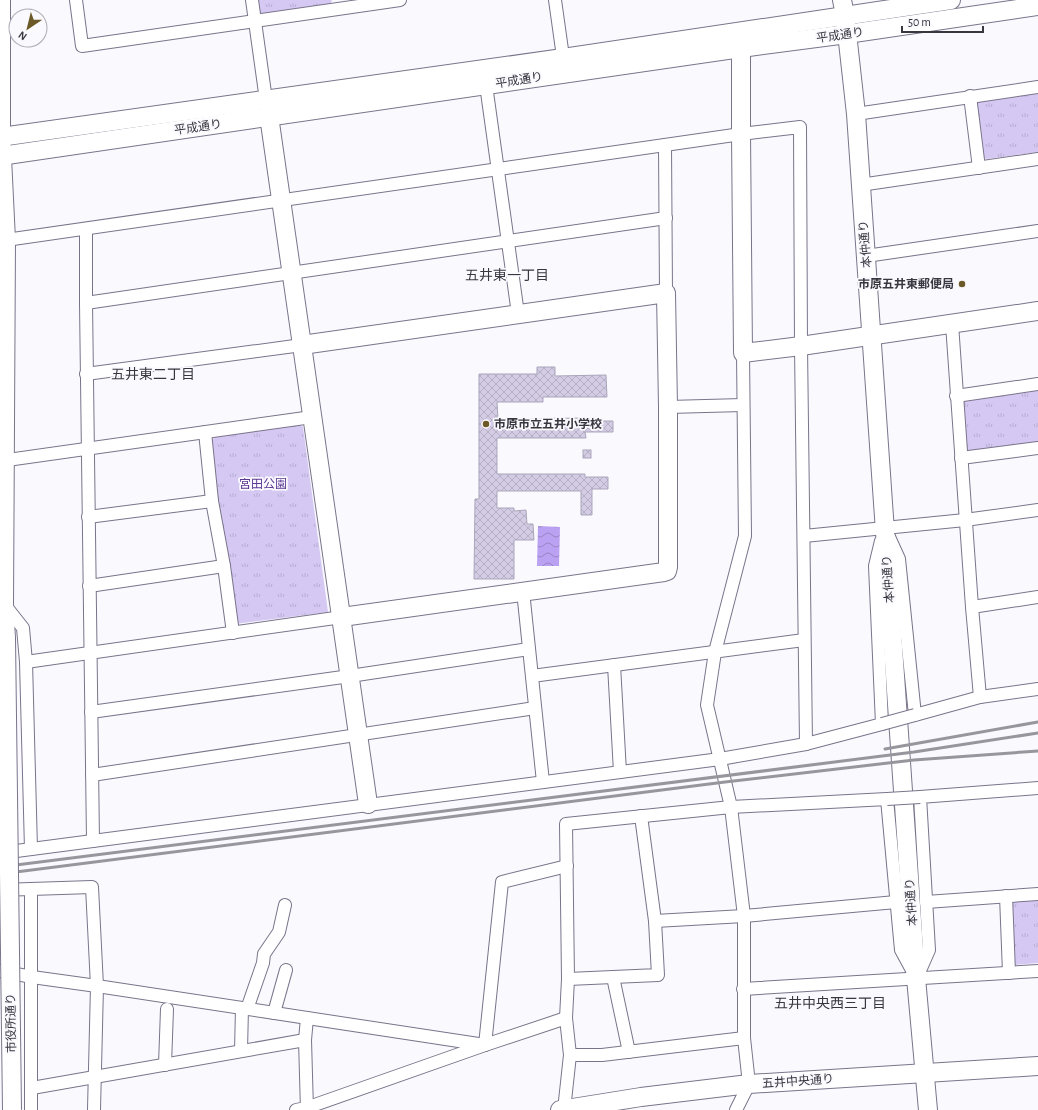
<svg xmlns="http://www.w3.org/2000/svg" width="1038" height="1110" font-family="'Alegreya Sans','Noto Sans JP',sans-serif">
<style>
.park{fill:url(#park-tufts)}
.water{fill:url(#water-waves)}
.building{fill:url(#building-cross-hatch);stroke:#aba5bb}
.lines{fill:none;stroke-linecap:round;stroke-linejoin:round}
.street-casing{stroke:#7a748a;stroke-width:14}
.secondary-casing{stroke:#7a748a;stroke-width:20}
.street{stroke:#fff;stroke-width:12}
.secondary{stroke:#fff;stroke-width:18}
.rail{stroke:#97969d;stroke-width:3}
.street-bridge-casing{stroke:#7a748a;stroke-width:14;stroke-linecap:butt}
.secondary-bridge-casing{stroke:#7a748a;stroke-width:20;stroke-linecap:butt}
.street-bridge{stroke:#fff;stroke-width:12}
.secondary-bridge{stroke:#fff;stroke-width:18}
.poi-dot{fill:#6c5928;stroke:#faf9fe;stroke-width:1.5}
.labels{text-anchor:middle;stroke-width:3.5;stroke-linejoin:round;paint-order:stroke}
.street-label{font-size:12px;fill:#38363f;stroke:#faf9fe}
.poi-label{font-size:12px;font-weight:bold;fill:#38363f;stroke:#faf9fe;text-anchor:end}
.park-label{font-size:12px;fill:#5c3894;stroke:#faf9fe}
.quarter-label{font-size:14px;fill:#38363f;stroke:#faf9fe}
</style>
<defs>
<pattern id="park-tufts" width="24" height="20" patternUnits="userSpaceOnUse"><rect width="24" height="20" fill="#d5c9f4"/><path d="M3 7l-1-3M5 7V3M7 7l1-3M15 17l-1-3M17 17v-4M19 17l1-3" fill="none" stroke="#b8add2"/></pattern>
<pattern id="water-waves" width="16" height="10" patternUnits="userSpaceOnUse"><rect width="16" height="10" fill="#bba1f2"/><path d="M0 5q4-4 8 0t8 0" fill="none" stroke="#9984c5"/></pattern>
<pattern id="building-cross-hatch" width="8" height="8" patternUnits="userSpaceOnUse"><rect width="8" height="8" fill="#d3cce4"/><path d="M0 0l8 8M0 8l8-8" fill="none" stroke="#b6b0c5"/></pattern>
</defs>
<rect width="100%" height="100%" fill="#faf9fe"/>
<g class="park">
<polygon points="257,0 332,0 330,6 262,17 259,14"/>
<polygon points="1038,91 1038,152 986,159 980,155 974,103 978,100"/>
<polygon points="1038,389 1038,442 966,452 962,401"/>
<polygon points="299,424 303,427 328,612 235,624 210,442 215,437"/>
<polygon points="1038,899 1038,963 1014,965 1011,900"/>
</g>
<polygon class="water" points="538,526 560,527 559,566 537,566"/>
<g class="building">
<polygon points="537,367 555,367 555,376 606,375 607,397 543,397 543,402 497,402 498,419 586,418 586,421 613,421 613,432 585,432 586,438 497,438 497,474 585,474 585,477 608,477 608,489 592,489 592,515 581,515 581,491 497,491 497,508 514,508 514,511 526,510 527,524 533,524 534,540 514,540 514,579 474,579 475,499 479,499 479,374 537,374"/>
<rect x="583" y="450" width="8" height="8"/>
</g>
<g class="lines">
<g class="street-casing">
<g id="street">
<polyline points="76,0 82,46 400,0"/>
<polyline points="252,0 266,100"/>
<polyline points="555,0 564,64"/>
<polyline points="486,85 518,314"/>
<polyline points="970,96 979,168"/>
<polyline points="856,114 1038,87"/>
<polyline points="665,145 666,293"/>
<polyline points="860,185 1038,159"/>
<polyline points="86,229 86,303 93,841"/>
<polyline points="6,240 741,134 800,127 801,346 806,744"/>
<polyline points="866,256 1038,231"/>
<polyline points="86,303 666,218"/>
<polyline points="952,324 972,607 980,697"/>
<polyline points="86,374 302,345"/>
<polyline points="956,396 1038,384"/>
<polyline points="668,407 743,405"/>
<polyline points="205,432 212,501 224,566 233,633"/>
<polyline points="961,458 1038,448"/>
<polyline points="0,461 312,417"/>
<polyline points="88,517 212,501"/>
<polyline points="804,536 965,520 1038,510"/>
<polyline points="889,537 899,559 915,715 980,697 1038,689"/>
<polyline points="89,586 224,566"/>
<polyline points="523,591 543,782"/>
<polyline points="4,604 23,628 26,662 31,849"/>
<polyline points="972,607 1038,597"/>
<polyline points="26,662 342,617"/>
<polyline points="614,665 620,772"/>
<polyline points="532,676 804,640"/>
<polyline points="91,712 350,676 529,649"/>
<polyline points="92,775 535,708"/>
<polyline points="1,853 720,759 806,744 882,724 875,566 881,541"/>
<polyline points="31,889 31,1110"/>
<polyline points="0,890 92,887 97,986 94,1110"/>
<polyline points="1006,896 1009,973"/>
<polyline points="926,902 1038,894"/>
<polyline points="655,921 744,916 896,902"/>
<polyline points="0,971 32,977 97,986 485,1045 502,882 567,866"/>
<polyline points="918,975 929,950 920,797 1038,788"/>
<polyline points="613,977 629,1052"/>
<polyline points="568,979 658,975 655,921 641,816"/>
<polyline points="743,989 1038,971"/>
<polyline points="247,1009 263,963 264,954 279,932 285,905"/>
<polyline points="274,1013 286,970"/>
<polyline points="241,1051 242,1008"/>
<polyline points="570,1055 602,1055 744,1038"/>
<polyline points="165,1065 167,1009"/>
<polyline points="32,1088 305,1040"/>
<polyline points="296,1110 306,1108 485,1045 566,1018"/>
<polyline points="307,1110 305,1040 307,1018"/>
<polyline points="564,1110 570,1055 566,1018 568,979 566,824 731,807 887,799 901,950 914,974"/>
<polyline points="736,1110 749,1084 744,1038 744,916 731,807 707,705 715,652 745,536 743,353"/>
</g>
</g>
<g class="secondary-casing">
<g id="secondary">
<polyline points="1,0 1,137 6,240 4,604 6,638"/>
<polyline points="842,0 845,15 856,114 916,978 928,1110"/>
<polyline points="741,48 741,134 743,353 801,346 1038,311"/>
<polyline points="269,116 368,804"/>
<polyline points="0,137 563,58 951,0"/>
<polyline points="0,156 741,48 847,34 1038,6"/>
<polyline points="302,345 666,293 668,407 668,567 667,571 664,572 342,617"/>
<polyline points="560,1110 641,1097 749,1084 1038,1066"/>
</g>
</g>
<use href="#street" class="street"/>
<use href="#secondary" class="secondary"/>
<g class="rail">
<polyline points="885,749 1038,722"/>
<polyline points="0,867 914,752 1038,733"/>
<polyline points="0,874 725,782 914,760 1038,751"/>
</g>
<g class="street-bridge-casing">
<g id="street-bridge">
<polyline points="882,724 915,715"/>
<polyline points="887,799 920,797"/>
</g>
</g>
<g class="secondary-bridge-casing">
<polyline id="secondary-bridge" points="6,638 12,1110"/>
</g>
<use href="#street-bridge" class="street-bridge"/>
<use href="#secondary-bridge" class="secondary-bridge"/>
</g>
<g class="poi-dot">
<circle cx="962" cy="284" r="4"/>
<circle cx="486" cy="424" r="4"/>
</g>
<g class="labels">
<g class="street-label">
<text transform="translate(840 35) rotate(-8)" y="4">平成通り</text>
<text transform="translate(519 80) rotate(-9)" y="4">平成通り</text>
<text transform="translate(198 127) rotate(-8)" y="4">平成通り</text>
<text transform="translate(865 244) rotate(-95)" y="4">本仲通り</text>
<text transform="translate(888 579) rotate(-94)" y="4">本仲通り</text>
<text transform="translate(911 902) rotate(-94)" y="4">本仲通り</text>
<text transform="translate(11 1023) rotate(-91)" y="4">市役所通り</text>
<text transform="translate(798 1081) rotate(-4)" y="4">五井中央通り</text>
</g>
<g class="poi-label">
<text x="954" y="288">市原五井東郵便局</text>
<text x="494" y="428" text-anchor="start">市原市立五井小学校</text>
</g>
<g class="park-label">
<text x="263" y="488">宮田公園</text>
</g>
<g class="quarter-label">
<text x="507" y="280">五井東一丁目</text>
<text x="153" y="379">五井東二丁目</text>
<text x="830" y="1008">五井中央西三丁目</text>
</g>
</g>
<g transform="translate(28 28) rotate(215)"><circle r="19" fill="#faf9fe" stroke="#acabb2"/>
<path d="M0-3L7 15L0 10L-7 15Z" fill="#6c5928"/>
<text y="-6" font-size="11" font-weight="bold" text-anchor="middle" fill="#38363f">N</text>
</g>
<path d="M902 26v6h81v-6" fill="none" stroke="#38363f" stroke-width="2"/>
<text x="908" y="26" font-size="12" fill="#38363f" stroke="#faf9fe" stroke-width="3" paint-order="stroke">50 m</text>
</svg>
